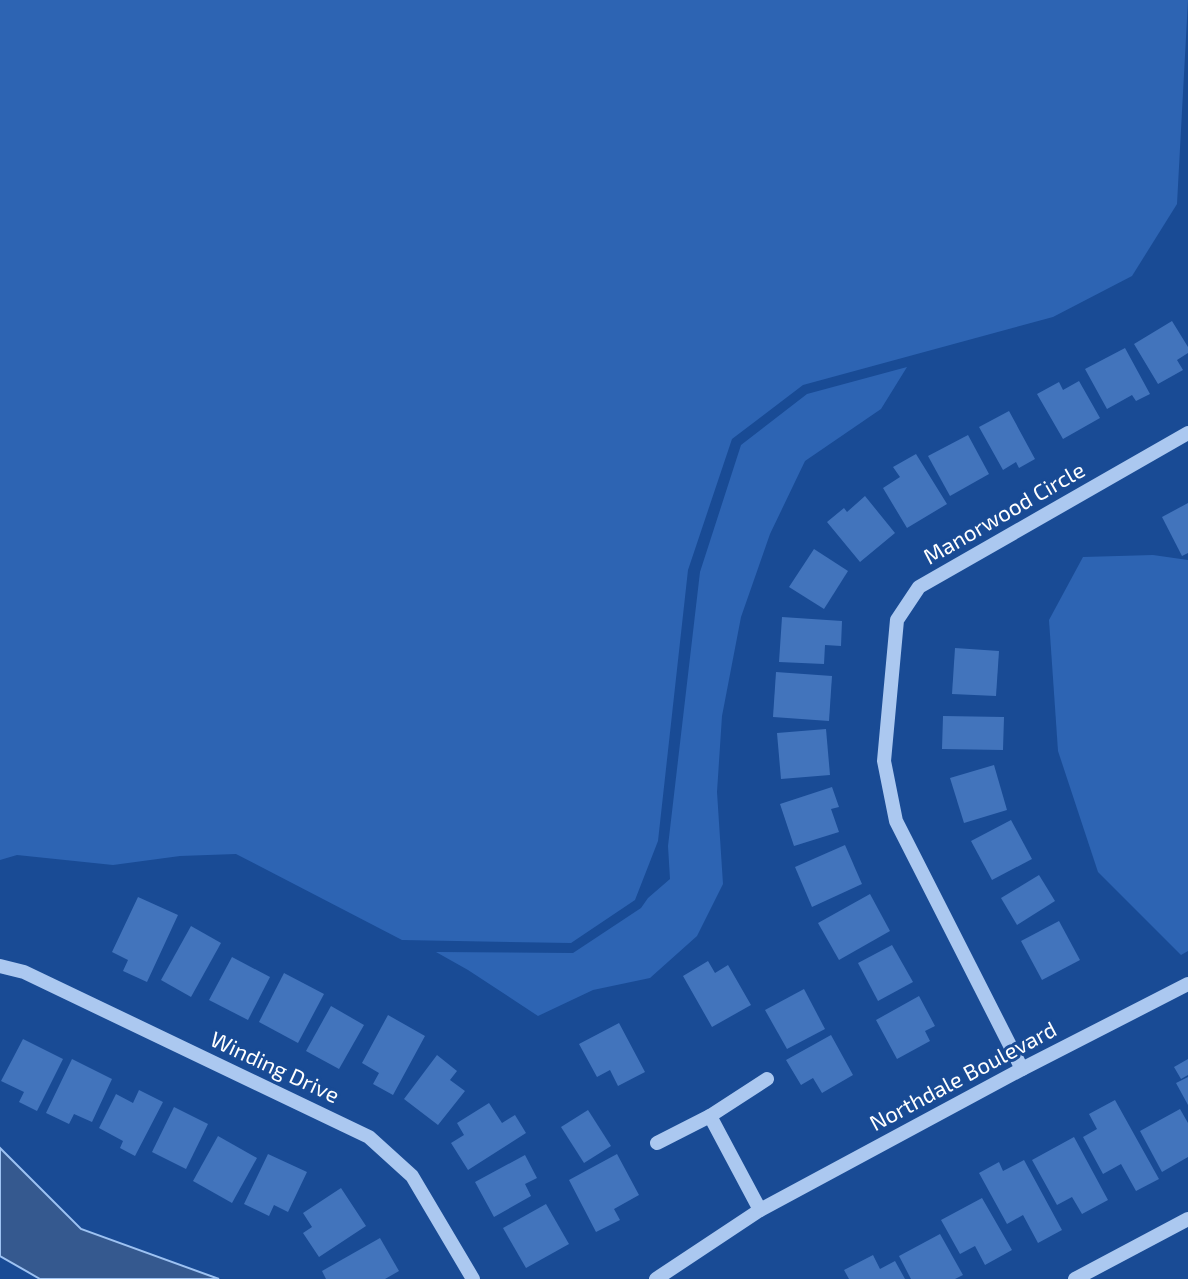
<svg xmlns="http://www.w3.org/2000/svg" width="1188" height="1279" font-family="'Exo 2',sans-serif">
<style>
.green{fill:#2d64b3}
.water{fill:#35598f;stroke:#9dc2f2;stroke-width:2}
.building{fill:#4274bc}
.lines{fill:none;stroke-linecap:round;stroke-linejoin:round}
.minor{stroke:#abc8f0;stroke-width:14}
.labels{text-anchor:middle;stroke-width:6;stroke-linejoin:round;paint-order:stroke}
.street-label{font-size:22px;fill:#fff;stroke:#194b95}
</style>
<rect width="100%" height="100%" fill="#194b95"/>
<g class="green">
<polygon points="0,0 1188,0 1177,204 1132,276 1053,317 803,385 732,439 688,570 658,841 635,900 571,943 402,940 236,854 180,856 113,865 17,855 0,860"/>
<polygon points="907,367 881,409 805,461 770,534 741,617 722,716 717,792 723,884 697,936 650,978 593,990 538,1016 468,970 436,952 573,953 641,908 648,898 670,879 668,846 700,572 741,445 807,394"/>
<polygon points="1153,555 1188,560 1188,951 1181,955 1098,872 1058,751 1049,620 1083,557"/>
</g>
<polygon class="water" points="0,1148 81,1229 219,1279 40,1279 0,1256"/>
<g class="building">
<polygon points="1172,321 1188,347 1188,353 1177,360 1183,370 1158,384 1134,344"/>
<polygon points="1125,348 1150,394 1136,401 1132,395 1107,409 1085,369"/>
<polygon points="1079,381 1100,418 1063,439 1037,394 1059,382 1063,390"/>
<polygon points="1009,411 1035,459 1019,468 1016,462 1003,470 979,427"/>
<polygon points="968,435 989,474 950,496 928,456"/>
<polygon points="916,454 947,504 907,528 883,488 900,477 893,467"/>
<polygon points="865,496 895,533 860,562 827,522 844,508 847,512"/>
<polygon points="1188,503 1188,553 1182,556 1162,517"/>
<polygon points="814,549 848,571 824,609 789,587"/>
<polygon points="782,617 842,621 841,646 825,645 824,664 779,662"/>
<polygon points="955,648 999,651 996,696 952,694"/>
<polygon points="776,672 832,676 829,721 773,717"/>
<polygon points="943,716 1004,717 1003,750 942,749"/>
<polygon points="826,729 830,775 781,779 777,733"/>
<polygon points="994,765 1007,810 964,823 950,778"/>
<polygon points="832,787 839,807 831,809 839,832 794,846 780,804"/>
<polygon points="1011,820 1032,859 992,880 971,841"/>
<polygon points="845,845 862,884 812,907 795,867"/>
<polygon points="1039,875 1055,901 1017,925 1001,898"/>
<polygon points="870,894 890,931 839,960 818,923"/>
<polygon points="138,897 178,915 147,982 123,971 128,960 112,952"/>
<polygon points="1059,921 1080,960 1042,980 1021,941"/>
<polygon points="191,926 221,943 191,997 161,980"/>
<polygon points="892,945 913,982 878,1001 858,963"/>
<polygon points="232,957 270,977 248,1020 209,1000"/>
<polygon points="708,961 715,973 728,965 751,1005 712,1027 683,976"/>
<polygon points="284,973 324,994 298,1043 259,1022"/>
<polygon points="804,989 825,1029 787,1049 765,1010"/>
<polygon points="919,996 935,1026 925,1031 930,1041 897,1059 876,1020"/>
<polygon points="331,1006 364,1025 339,1069 306,1051"/>
<polygon points="388,1015 425,1036 393,1095 373,1084 379,1073 362,1063"/>
<polygon points="619,1023 645,1072 618,1086 610,1070 597,1077 579,1044"/>
<polygon points="831,1035 853,1075 822,1093 813,1078 801,1085 786,1060"/>
<polygon points="23,1039 63,1059 37,1111 19,1102 24,1092 1,1081"/>
<polygon points="437,1055 457,1071 450,1080 465,1091 438,1125 404,1099"/>
<polygon points="72,1059 112,1079 92,1122 74,1114 69,1124 46,1113"/>
<polygon points="1188,1059 1188,1075 1181,1079 1174,1067"/>
<polygon points="1188,1077 1188,1105 1176,1083"/>
<polygon points="139,1090 163,1102 135,1156 120,1148 123,1141 99,1128 116,1094 133,1103"/>
<polygon points="1115,1100 1159,1179 1136,1191 1121,1164 1103,1174 1083,1137 1097,1129 1089,1114"/>
<polygon points="489,1103 502,1123 515,1115 526,1133 468,1170 451,1143 464,1135 457,1123"/>
<polygon points="174,1107 208,1124 186,1169 152,1152"/>
<polygon points="1180,1109 1188,1123 1188,1157 1162,1172 1140,1131"/>
<polygon points="588,1110 611,1146 584,1163 561,1127"/>
<polygon points="218,1136 257,1158 232,1203 193,1181"/>
<polygon points="1074,1137 1108,1200 1082,1214 1072,1197 1057,1205 1032,1160"/>
<polygon points="268,1154 307,1172 288,1212 274,1205 269,1216 244,1204"/>
<polygon points="617,1154 639,1195 614,1209 620,1220 596,1232 569,1180"/>
<polygon points="525,1155 537,1178 525,1184 531,1196 494,1217 475,1182"/>
<polygon points="1024,1160 1062,1230 1038,1243 1023,1215 1007,1224 979,1173 999,1162 1003,1171"/>
<polygon points="341,1188 366,1226 319,1257 303,1233 312,1227 303,1213"/>
<polygon points="982,1198 1012,1250 985,1265 975,1246 960,1254 941,1220"/>
<polygon points="546,1204 569,1244 526,1268 503,1228"/>
<polygon points="940,1234 963,1275 955,1279 911,1279 899,1256"/>
<polygon points="380,1238 399,1271 385,1279 326,1279 322,1271"/>
<polygon points="873,1255 880,1269 895,1261 905,1279 849,1279 844,1270"/>
</g>
<g class="lines">
<g class="minor">
<polyline points="0,966 24,972 369,1137 412,1176 473,1279"/>
<polyline points="1022,1069 896,821 884,761 897,620 919,587 1188,433"/>
<polyline points="710,1116 760,1210"/>
<polyline points="657,1143 710,1116 767,1079"/>
<polyline points="656,1279 760,1210 1022,1069 1188,984"/>
<polyline points="1075,1279 1188,1219"/>
</g>
</g>
<g class="labels">
<g class="street-label">
<text transform="translate(1004 513) rotate(-30)" y="8">Manorwood Circle</text>
<text transform="translate(275 1067) rotate(25)" y="8">Winding Drive</text>
<text transform="translate(963 1076) rotate(-28)" y="8">Northdale Boulevard</text>
</g>
</g>
</svg>
